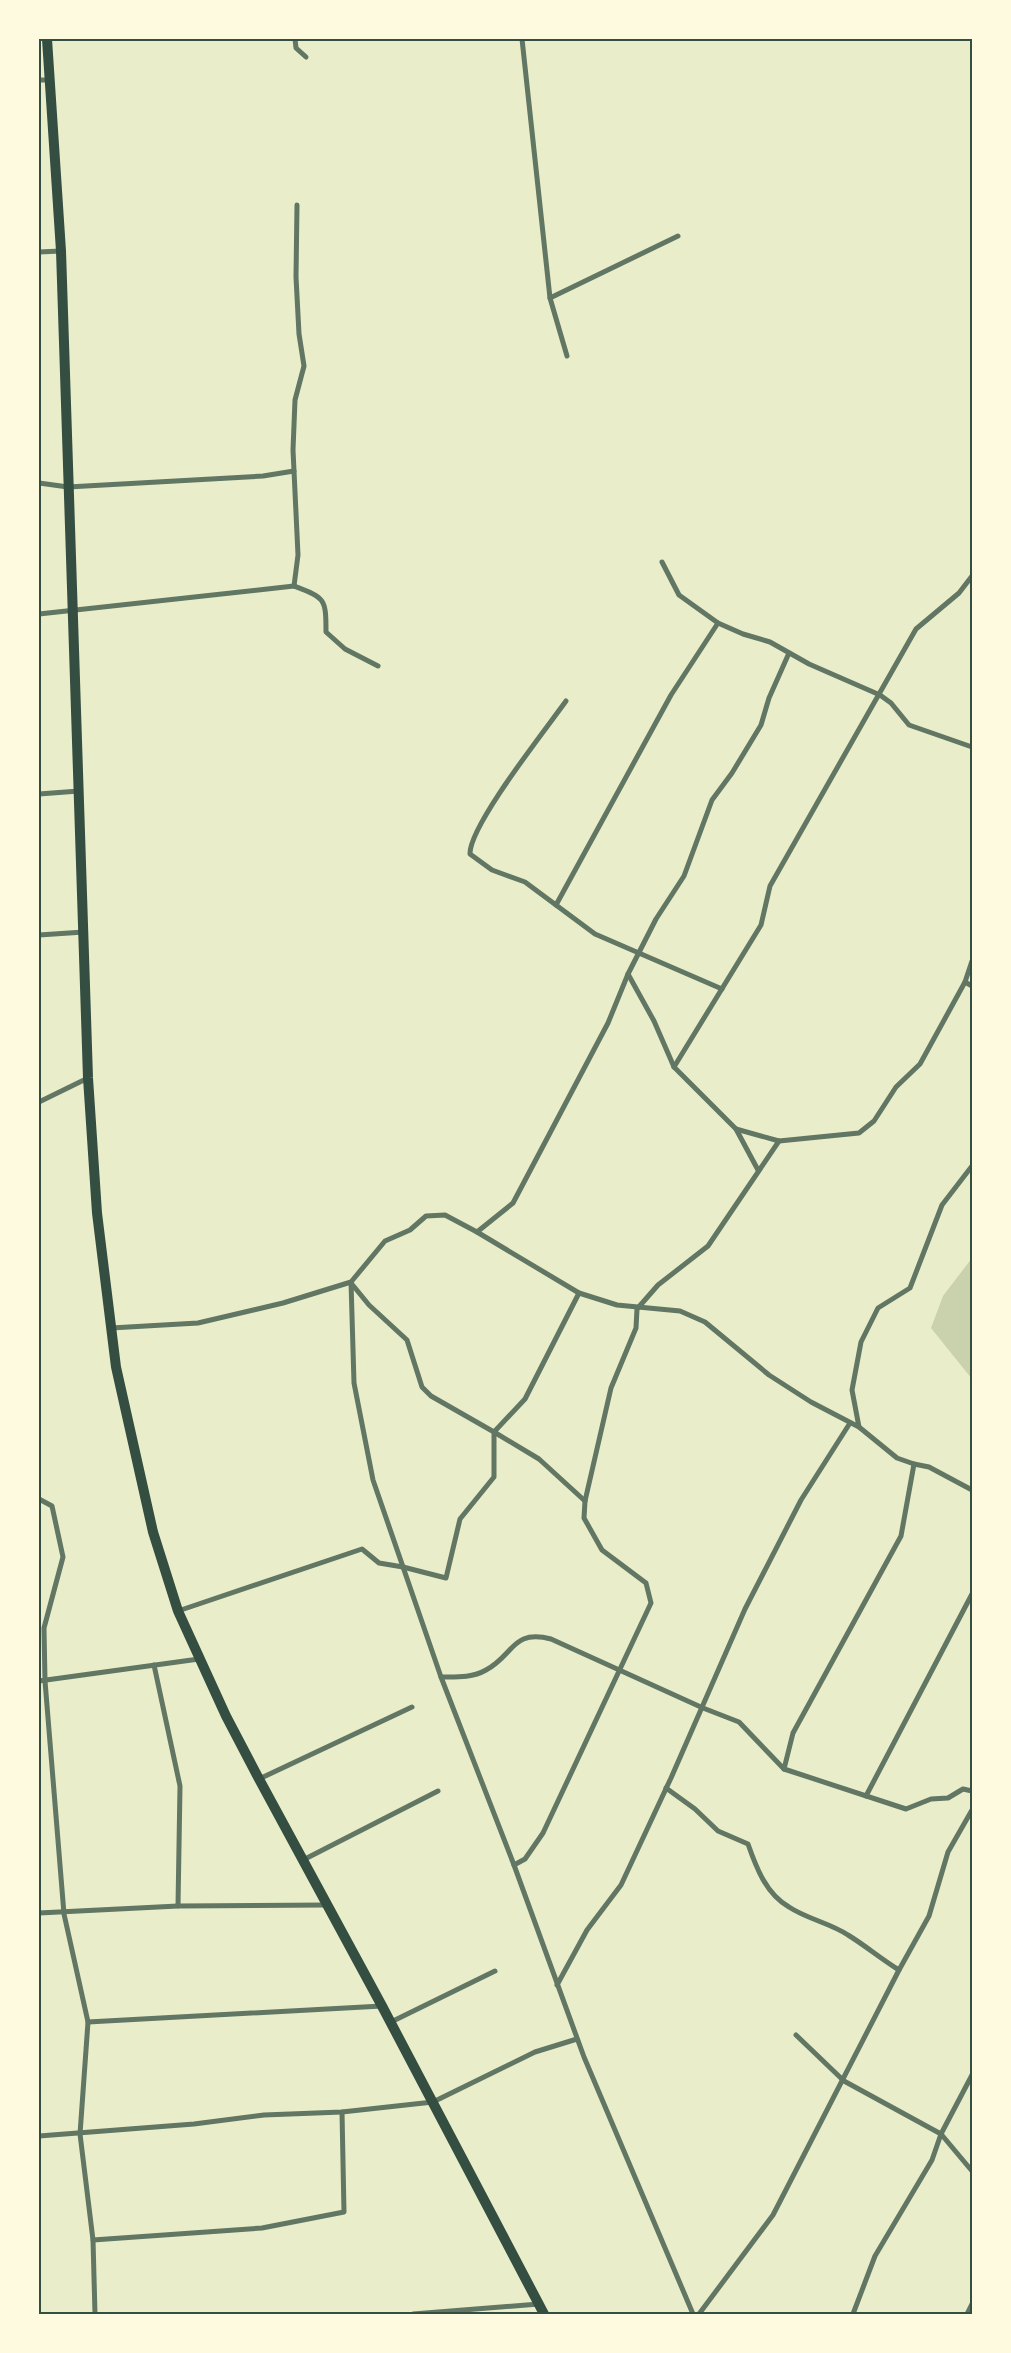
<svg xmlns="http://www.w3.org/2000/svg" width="1011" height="2353" font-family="Rubik,sans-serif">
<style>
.green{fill:#cad2ad}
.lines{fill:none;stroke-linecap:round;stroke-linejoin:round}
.minor{stroke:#617663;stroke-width:5}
.trunk{stroke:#344e41;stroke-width:10}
.neatline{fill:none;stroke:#344e41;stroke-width:2}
</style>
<rect width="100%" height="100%" fill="#e9edc9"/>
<polygon class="green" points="972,1258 972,1379 931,1328 943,1296"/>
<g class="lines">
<g class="minor">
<polyline points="295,39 296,48 306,57"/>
<polyline points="522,39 550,298 567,356"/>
<polyline points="39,80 49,80"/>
<polyline points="39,252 61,251"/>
<polyline points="550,298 678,236"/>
<polyline points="39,483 68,487 263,476 294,471"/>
<polyline points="662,562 679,595 718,623 743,634 770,642 809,664 880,695 891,703 909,725 972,747"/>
<polyline points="294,586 298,555 293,450 295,400 304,366 299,334 296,277 297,205"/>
<path d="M39 614 294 586C325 598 326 598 326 632L345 649 378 666"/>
<path d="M566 701C546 729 469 826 470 854L492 870 525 882 595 934 722 989"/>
<polyline points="39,794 79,791"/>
<polyline points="556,905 671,695 718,623"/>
<polyline points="39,935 84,932"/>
<polyline points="628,974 654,1021 674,1067 736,1129 758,1170"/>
<polyline points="965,982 972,986"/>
<polyline points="674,1067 761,925 770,886 916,629 959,593 972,576"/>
<polyline points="39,1102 88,1078"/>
<polyline points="736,1129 779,1141 859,1133 874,1121 896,1087 920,1064 965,982 972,961"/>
<polyline points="477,1232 579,1293 617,1305 680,1311 705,1322 769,1375 811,1402 859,1427 897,1458 914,1464 929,1467 972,1490"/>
<polyline points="351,1282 354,1383 373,1480 441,1677 514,1865 584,2057 693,2314"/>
<polyline points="579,1293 525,1399 494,1432 539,1459 585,1501"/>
<polyline points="111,1328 198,1323 283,1303 351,1282 385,1241 410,1230 426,1216 445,1215 477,1232 513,1203 608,1023 628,974 656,919 684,876 712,800 732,773 761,725 769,698 789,653"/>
<polyline points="859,1427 852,1390 861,1342 878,1308 910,1288 942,1205 972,1166"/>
<polyline points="39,1499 52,1506 63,1557 44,1628 45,1681 64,1914 88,2022 80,2134 93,2240 95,2314"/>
<polyline points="178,1611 362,1549 379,1563 403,1567 446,1578 460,1519 494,1477 494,1432 431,1396 422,1387 407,1340 369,1305 351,1283"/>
<polyline points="154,1665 180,1786 178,1906"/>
<path d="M441 1677C457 1677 472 1678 486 1670 514 1655 512 1629 551 1639L703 1708 739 1722 784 1769 906 1809 931 1799 948 1798 963 1789 972 1791"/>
<polyline points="39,1681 199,1659"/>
<polyline points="784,1769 793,1733 901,1536 914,1464"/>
<polyline points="259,1779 412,1707"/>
<path d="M666 1788 695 1809 718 1831 748 1844C756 1867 766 1894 789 1907 807 1919 830 1923 848 1935 866 1946 881 1959 899 1970"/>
<polyline points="866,1796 972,1594"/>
<polyline points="303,1860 438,1791"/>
<polyline points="514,1865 525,1859 543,1833 651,1603 646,1583 602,1550 584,1518 585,1501 611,1388 636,1328 637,1309 658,1285 708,1246 779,1141"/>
<polyline points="39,1913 178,1906 326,1905"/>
<polyline points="557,1985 587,1930 621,1885 671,1778 745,1609 801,1500 850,1423"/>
<polyline points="88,2022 382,2006"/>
<polyline points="391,2022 495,1971"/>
<polyline points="796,2035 844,2081 941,2134 972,2171"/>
<polyline points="39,2136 194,2124 264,2115 342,2112 433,2102 535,2052 577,2039"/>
<polyline points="93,2240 262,2228 344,2212 342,2112"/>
<polyline points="413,2314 539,2304"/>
<polyline points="699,2314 773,2215 899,1970 929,1916 948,1852 972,1810"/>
<polyline points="853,2314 875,2256 932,2160 941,2134 972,2075"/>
<polyline points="967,2314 972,2304"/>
</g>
<polyline class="trunk" points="47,39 61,251 88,1078 97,1213 116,1367 153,1532 178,1611 226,1716 259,1779 382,2006 544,2314"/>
</g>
<rect width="1011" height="2353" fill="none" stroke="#fefae0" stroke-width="80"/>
<rect x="40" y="40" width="931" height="2273" class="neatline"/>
</svg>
